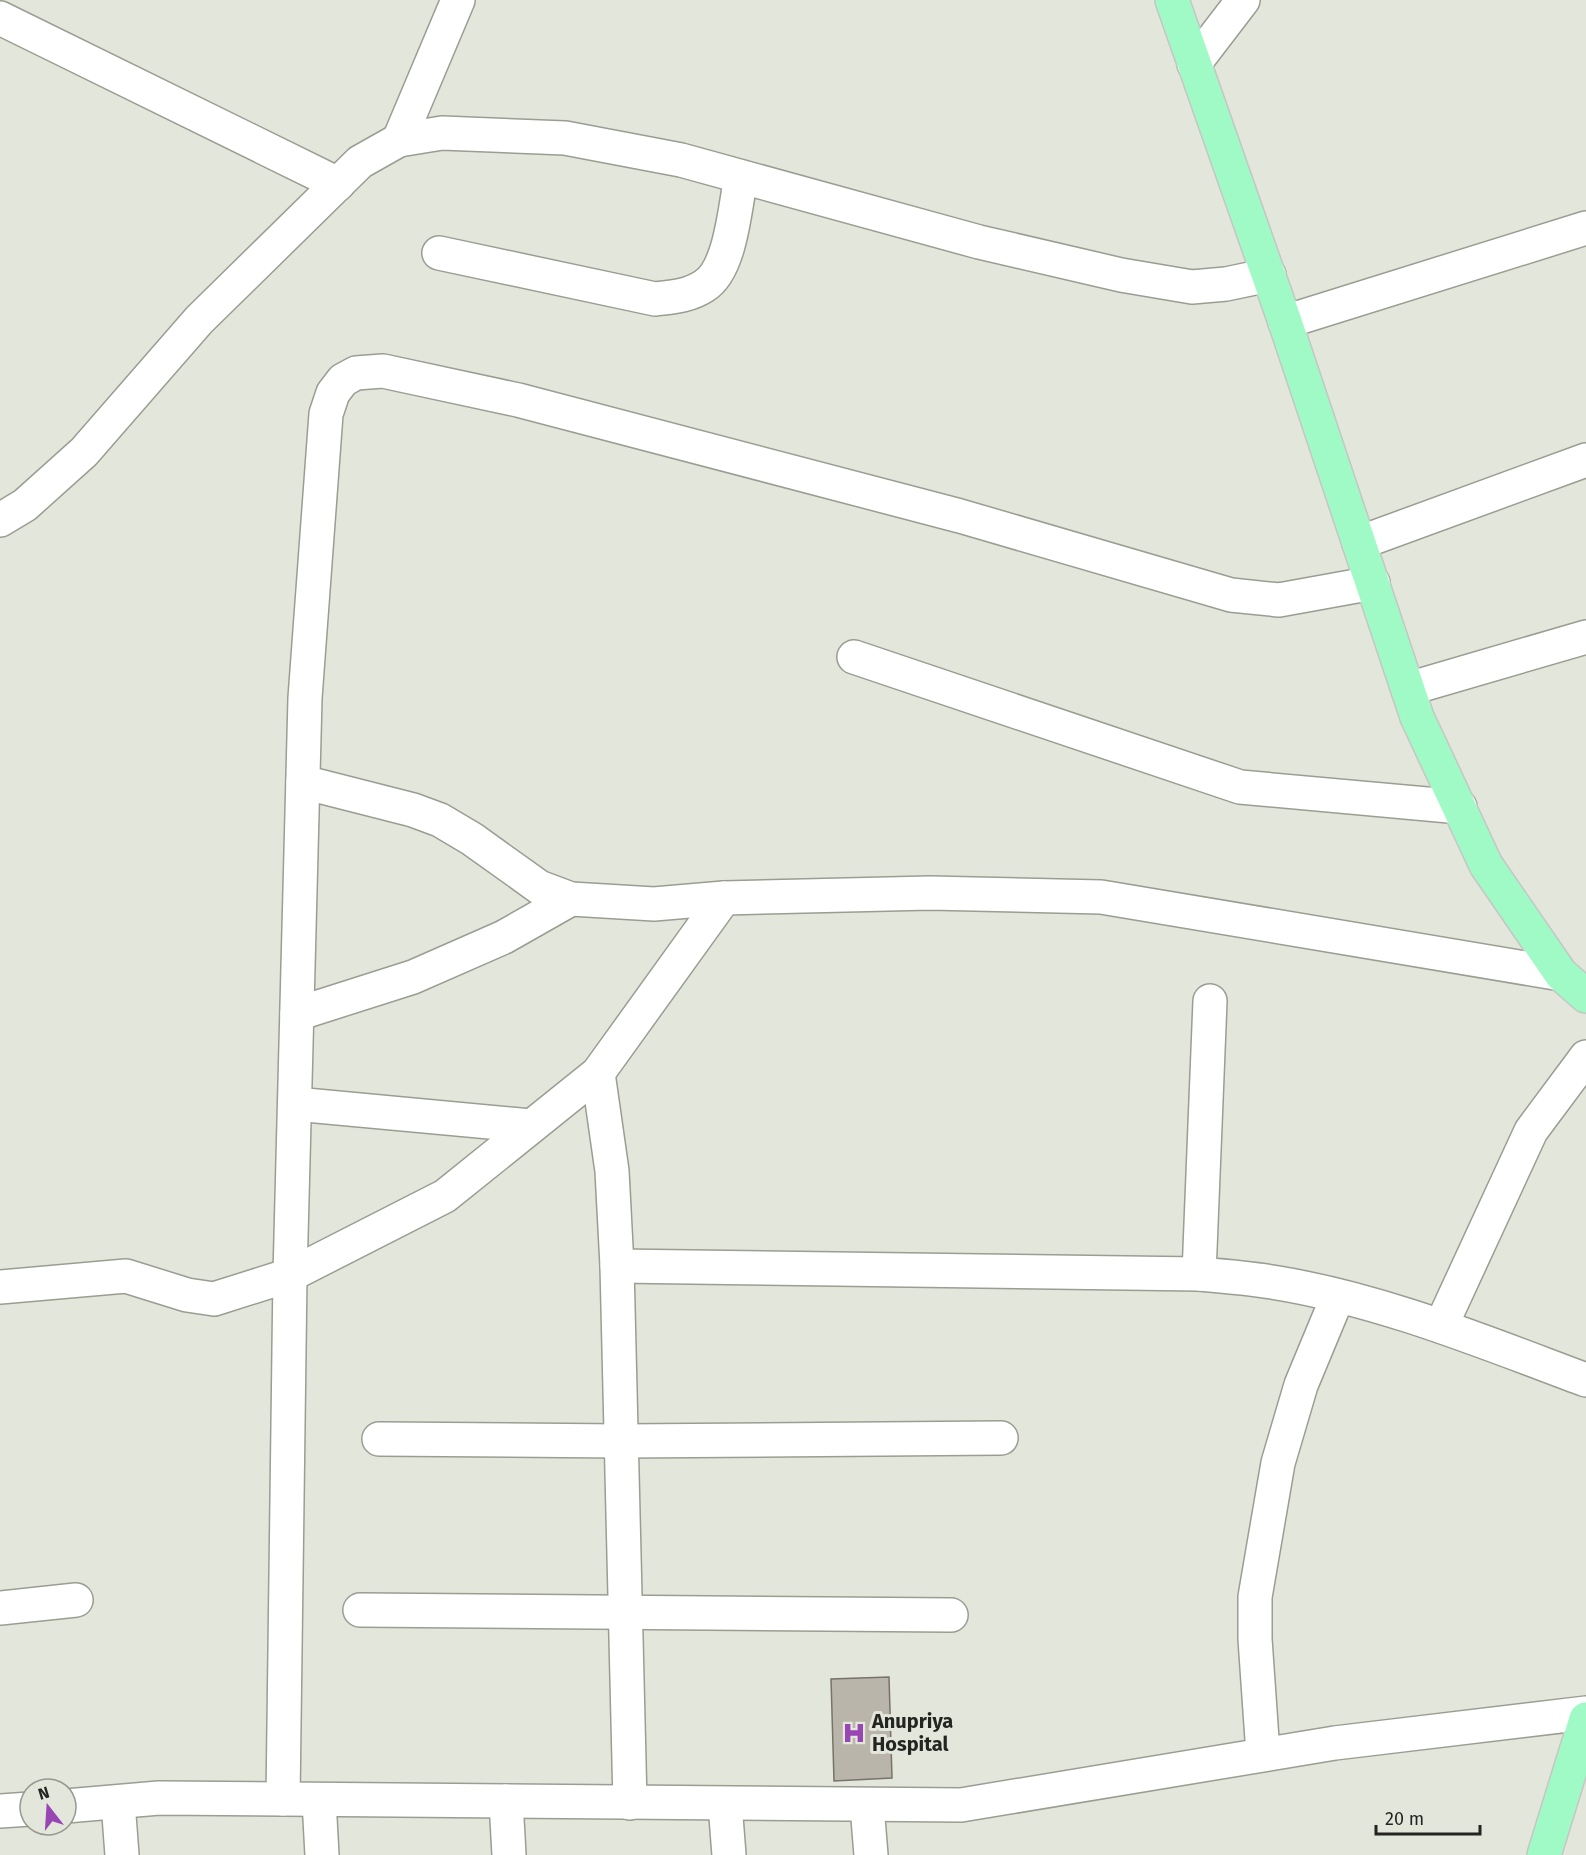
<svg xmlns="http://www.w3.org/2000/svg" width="1586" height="1855" font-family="'Fira Sans',sans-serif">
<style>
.building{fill:#b9b5aa;stroke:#777369;stroke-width:1.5}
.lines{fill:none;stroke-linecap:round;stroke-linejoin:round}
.minor-casing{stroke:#9a9d92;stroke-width:36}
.major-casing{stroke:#c6c6c5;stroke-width:36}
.minor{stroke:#fff;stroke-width:33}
.major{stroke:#a0fac5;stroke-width:33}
.labels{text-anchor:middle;stroke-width:6;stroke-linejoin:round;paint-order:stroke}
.poi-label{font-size:20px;font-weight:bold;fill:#242521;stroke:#e3e7db;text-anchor:start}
</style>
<rect width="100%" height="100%" fill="#e3e7db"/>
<polygon class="building" points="889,1677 892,1778 834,1781 831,1679"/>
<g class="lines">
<g class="minor-casing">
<g id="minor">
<polyline points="0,18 338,184"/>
<polyline points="1194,64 1243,0"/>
<polyline points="399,140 458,0"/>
<path d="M439 253 655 299C672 297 689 296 704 286 731 270 735 206 741 177"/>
<polyline points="1285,322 1586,228"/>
<polyline points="0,520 25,505 84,452 199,320 360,162 399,140 442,133 565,138 681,160 979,242 1121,275 1192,287 1226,284 1269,275"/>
<polyline points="1359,543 1586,460"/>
<polyline points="854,657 1240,787 1460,807"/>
<polyline points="1408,689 1586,637"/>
<polyline points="303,782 413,810 440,820 472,839 539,887 571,899 654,904 724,898 930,893 1101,897 1561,974"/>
<polyline points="297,1014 413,977 504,937 571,899"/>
<polyline points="598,1073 612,1171 617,1266 630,1803"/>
<polyline points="295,1104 531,1126"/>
<path d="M617 1266 1199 1274C1223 1276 1248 1278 1272 1282 1380 1299 1484 1342 1586 1380"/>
<polyline points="1199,1274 1210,1001"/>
<polyline points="0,1287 126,1276 187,1295 214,1299 290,1275 445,1196 598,1073 724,898"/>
<polyline points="1441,1326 1531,1131 1586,1057"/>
<polyline points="379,1439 622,1441 1001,1438"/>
<polyline points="0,1608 76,1600"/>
<polyline points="360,1610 951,1615"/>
<polyline points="1263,1754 1255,1639 1255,1597 1278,1463 1301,1385 1338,1296"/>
<polyline points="283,1799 290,1275 305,698 326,414 333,393 343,380 356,373 383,371 518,400 960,516 1231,595 1279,600 1373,583"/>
<polyline points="319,1800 322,1855"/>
<polyline points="506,1801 509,1855"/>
<polyline points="118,1802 122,1855"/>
<polyline points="725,1804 729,1855"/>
<polyline points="66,1806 159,1798 961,1805 1335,1743 1586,1713"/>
<polyline points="867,1806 871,1855"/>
<polyline points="0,1811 30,1809"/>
</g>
</g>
<g class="major-casing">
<g id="major">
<polyline points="1172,0 1285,322 1417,717 1486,865 1561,974 1586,996"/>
<polyline points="1544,1855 1586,1719"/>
</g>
</g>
<use href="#minor" class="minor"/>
<use href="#major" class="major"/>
</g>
<defs>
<g id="hospital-bare" transform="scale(1.8)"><path d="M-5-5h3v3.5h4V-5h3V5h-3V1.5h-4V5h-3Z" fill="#9946b5" stroke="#e3e7db" stroke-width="2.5" paint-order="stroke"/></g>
</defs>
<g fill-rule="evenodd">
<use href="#hospital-bare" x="854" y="1733"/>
</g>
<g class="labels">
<g class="poi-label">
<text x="872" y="1728">Anupriya<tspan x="872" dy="23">Hospital</tspan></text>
</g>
</g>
<g transform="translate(48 1807) rotate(343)"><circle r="28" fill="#e3e7db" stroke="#979991" stroke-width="1.5"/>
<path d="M0-4.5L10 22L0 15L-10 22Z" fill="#9946b5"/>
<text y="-9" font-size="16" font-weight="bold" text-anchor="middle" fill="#242521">N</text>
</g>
<path d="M1376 1825v9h104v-9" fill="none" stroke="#242521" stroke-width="3"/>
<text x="1385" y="1825" font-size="18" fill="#242521" stroke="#e3e7db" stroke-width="4.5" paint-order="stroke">20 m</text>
</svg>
